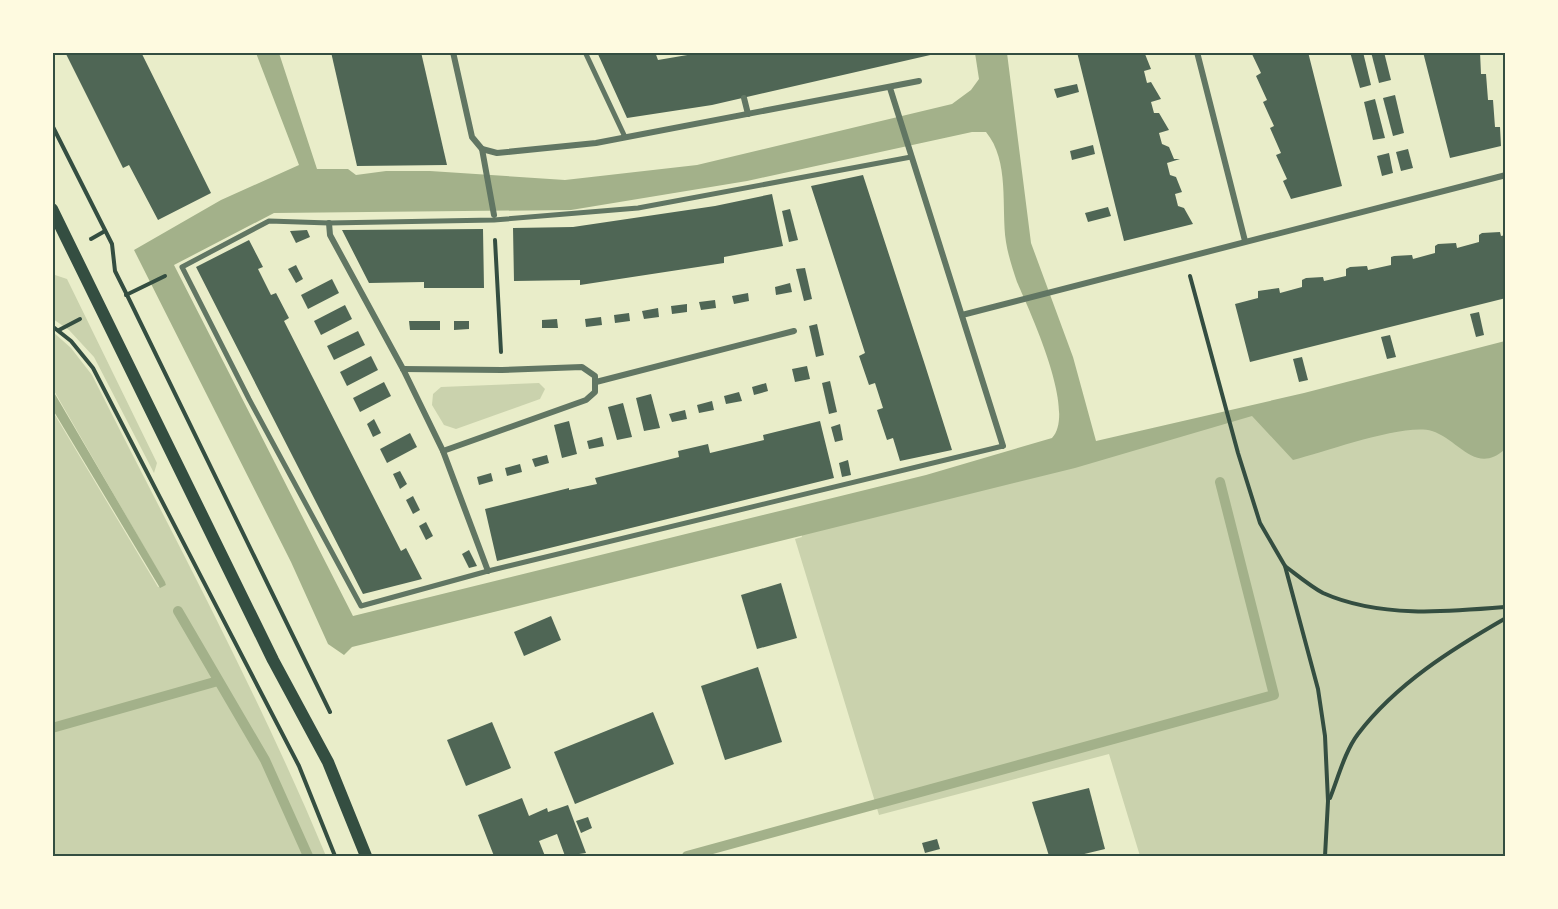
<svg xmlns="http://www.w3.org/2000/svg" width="1558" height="909" font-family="'DM Sans',sans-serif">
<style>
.green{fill:#cad2ad}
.water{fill:#a3b18a;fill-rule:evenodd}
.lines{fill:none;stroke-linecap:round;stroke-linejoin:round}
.stream{stroke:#a3b18a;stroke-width:10}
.building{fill:#4f6655}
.path{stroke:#344e41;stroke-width:4}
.pedestrian{stroke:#617663;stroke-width:5}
.minor{stroke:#617663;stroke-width:6}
.secondary{stroke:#344e41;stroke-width:12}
.neatline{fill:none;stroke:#344e41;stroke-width:2}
</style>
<rect width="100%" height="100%" fill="#e9edc9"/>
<g class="green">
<polygon points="52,274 67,279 157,463 154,473 94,357 69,330 53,319"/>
<path d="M53 332 71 348 92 375C172 534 258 692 326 856H53L52 410 158 587 166 585 53 389Z"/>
<polygon points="1505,349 1505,856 1140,856 1109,754 879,815 795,539 802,537 798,520"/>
<polygon points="539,383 545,389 540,399 456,429 444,425 432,405 433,394 441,387"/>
</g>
<g class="water">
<path d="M256 53H279L317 169H348L356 175 386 171H430L565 180 697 165 952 104 971 90 979 79 975 53H1007L1031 243 1073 357 1096 441 1304 393 1505 341V449C1476 476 1458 439 1432 431 1403 423 1326 452 1293 460L1252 416 1075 468 352 647 344 655 328 644 291 562 134 250 221 200 299 165ZM972 132H986C1010 161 1001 207 1006 242 1008 255 1013 270 1017 282 1030 312 1077 412 1052 438L926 475 353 616 174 265 274 213 571 210 747 181Z"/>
<polygon points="52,389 165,582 166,585 160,588 53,410"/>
</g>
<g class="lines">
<g class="stream">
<polyline points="178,611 265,760 308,856"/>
<polyline points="52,728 218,681"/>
<polyline points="687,856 1274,695 1220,482"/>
</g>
</g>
<g class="building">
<polygon points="65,52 141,52 211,193 158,220 129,165 123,168"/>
<polygon points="331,52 421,52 447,165 357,166"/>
<polygon points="597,52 655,52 658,60 705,52 939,53 712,105 627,118"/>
<polygon points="1077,52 1145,54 1151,69 1144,71 1147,83 1151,82 1161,99 1151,102 1154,113 1159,113 1169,130 1159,133 1162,144 1169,147 1174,159 1180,159 1167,163 1170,175 1176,177 1182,192 1175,194 1178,206 1184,208 1193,224 1124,241"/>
<polygon points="1251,52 1308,52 1342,186 1291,199 1283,181 1287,179 1276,155 1281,153 1270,128 1274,126 1263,102 1267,100 1256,76 1261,73"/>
<polygon points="1350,52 1363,52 1371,85 1360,88"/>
<polygon points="1371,52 1384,52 1391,80 1379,83"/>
<polygon points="1423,52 1480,52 1481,74 1486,74 1488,100 1493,100 1495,127 1500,127 1501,146 1450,158"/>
<polygon points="1077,84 1079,92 1057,98 1054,89"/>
<polygon points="1395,95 1404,133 1393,136 1383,98"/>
<polygon points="1375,99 1385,138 1373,140 1364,102"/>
<polygon points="1093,145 1095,154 1072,160 1070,151"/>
<polygon points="1408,149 1413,168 1401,171 1396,152"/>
<polygon points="1389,153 1393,173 1382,176 1377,156"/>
<polygon points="863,175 925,365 952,450 900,461 893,438 887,440 877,410 883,408 875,383 869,385 859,356 865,353 811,186"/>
<polygon points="772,194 783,246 724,257 724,263 580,285 580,280 514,281 513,228 573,227 715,206"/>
<polygon points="1108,207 1111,216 1088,222 1085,213"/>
<polygon points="790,209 798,240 789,242 782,211"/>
<polygon points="483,229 484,288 424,288 424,282 369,283 342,230"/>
<polygon points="307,230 310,237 296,243 290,231"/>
<polygon points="1500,232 1501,236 1506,235 1506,298 1250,362 1235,304 1258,298 1258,291 1279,288 1280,293 1302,287 1302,280 1306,278 1323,277 1324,281 1346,276 1346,269 1350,267 1367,266 1368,270 1391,265 1391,257 1394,256 1412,255 1413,259 1435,253 1435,246 1438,244 1456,243 1457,248 1479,242 1479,235 1482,233"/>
<polygon points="249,240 263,267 258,269 271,295 276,293 289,318 284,321 401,551 406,548 422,579 363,594 223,320 196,267"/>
<polygon points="296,265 303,279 296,283 288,269"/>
<polygon points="805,268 812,299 804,301 796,269"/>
<polygon points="332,279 339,293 308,309 301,295"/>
<polygon points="790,283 792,292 776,295 775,287"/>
<polygon points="748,293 749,301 734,304 732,296"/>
<polygon points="715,300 716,308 701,310 699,302"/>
<polygon points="687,304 687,312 672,314 671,306"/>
<polygon points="345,305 352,319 321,335 314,321"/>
<polygon points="658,308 659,317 644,319 642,311"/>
<polygon points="1479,312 1484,335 1476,337 1470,314"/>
<polygon points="629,313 630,321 615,323 614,315"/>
<polygon points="601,317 602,325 586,327 585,319"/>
<polygon points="557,319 558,328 542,328 542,320"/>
<polygon points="409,321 440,321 440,330 410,330"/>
<polygon points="454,321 469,321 469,329 454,330"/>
<polygon points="817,324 824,355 816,357 809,326"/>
<polygon points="358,331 365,345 334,360 327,346"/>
<polygon points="1390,335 1396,357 1387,359 1381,337"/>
<polygon points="371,356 378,370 347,386 340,372"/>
<polygon points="1302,357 1308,380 1299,382 1293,359"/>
<polygon points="807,366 810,379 795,382 792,369"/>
<polygon points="830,381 837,412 829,414 822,383"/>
<polygon points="384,382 391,396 360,412 353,398"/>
<polygon points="766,383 768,391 754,395 752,387"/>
<polygon points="739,392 742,401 726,404 724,396"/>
<polygon points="651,394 660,428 644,431 636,398"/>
<polygon points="712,401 714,410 699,413 697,405"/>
<polygon points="623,403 632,437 617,440 608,407"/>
<polygon points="685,410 687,419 672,422 669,414"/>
<polygon points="374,419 381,433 373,437 367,424"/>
<polygon points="569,421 577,454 562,458 554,425"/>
<polygon points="820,421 834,478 497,561 485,509 569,488 569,490 597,484 595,478 679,457 678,451 708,444 710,453 764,440 763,435"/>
<polygon points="840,424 843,440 835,442 831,427"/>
<polygon points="410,433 417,447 387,463 380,449"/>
<polygon points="602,437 604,446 589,449 587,441"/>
<polygon points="547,455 549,463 535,467 532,459"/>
<polygon points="848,460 851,475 842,477 839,463"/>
<polygon points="520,464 522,472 507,476 505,468"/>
<polygon points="400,471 407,484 400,489 393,474"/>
<polygon points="491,473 493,481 479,485 477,477"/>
<polygon points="413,496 420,510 413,514 406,500"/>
<polygon points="426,522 433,536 426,540 419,526"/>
<polygon points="469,550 477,566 469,568 462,554"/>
<polygon points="781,583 797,638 757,649 741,595"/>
<polygon points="551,616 561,640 524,656 514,632"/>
<polygon points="758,667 782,742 725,760 701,686"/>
<polygon points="653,712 674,764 575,804 554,752"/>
<polygon points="492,722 511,768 466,786 447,740"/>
<polygon points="1089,788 1105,849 1076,856 1049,856 1032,802"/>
<polygon points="522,798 529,816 547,808 548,812 568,805 586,853 565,856 557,834 539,841 545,856 494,856 478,815"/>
<polygon points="588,817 592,828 581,833 576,821"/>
<polygon points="937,839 940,849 925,853 922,843"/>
</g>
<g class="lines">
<g class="path">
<polyline points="52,125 112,244 115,271 127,295 330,712"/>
<polyline points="91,239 105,231"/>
<polyline points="495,240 501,352"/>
<polyline points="1190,276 1238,453 1260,523 1285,566 1318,689 1325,736 1328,801 1325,856"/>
<polyline points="126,295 165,276"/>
<polyline points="52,326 71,341 93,368 299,766 335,856"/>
<polyline points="59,330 80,319"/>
<path d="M1285 566C1297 575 1310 586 1323 593 1379 618 1447 612 1506 607"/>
<path d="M1330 798C1338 778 1345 751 1358 734 1396 684 1452 649 1506 618"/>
</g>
<g class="pedestrian">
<polyline points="585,52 625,137"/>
<polyline points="911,157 638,208 494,220 329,223 269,221 182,267 249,399 361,606 488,571 1003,446"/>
</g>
<g class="minor">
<polyline points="453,52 472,137 482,149 497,153 596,143 919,81"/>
<polyline points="1197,52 1245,241"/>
<polyline points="890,88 1003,446"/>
<polyline points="744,98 748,114"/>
<polyline points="482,149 494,215"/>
<polyline points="329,223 330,235 403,369 443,451 488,571"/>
<polyline points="962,315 1506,175"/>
<polyline points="403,369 502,370 582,367 595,376 595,392 586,400 443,451"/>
<polyline points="596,382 794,331"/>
</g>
<polyline class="secondary" points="52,209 273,660 328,762 366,856"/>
</g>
<rect width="1558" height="909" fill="none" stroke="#fefae0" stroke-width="108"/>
<rect x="54" y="54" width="1450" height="801" class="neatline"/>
</svg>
